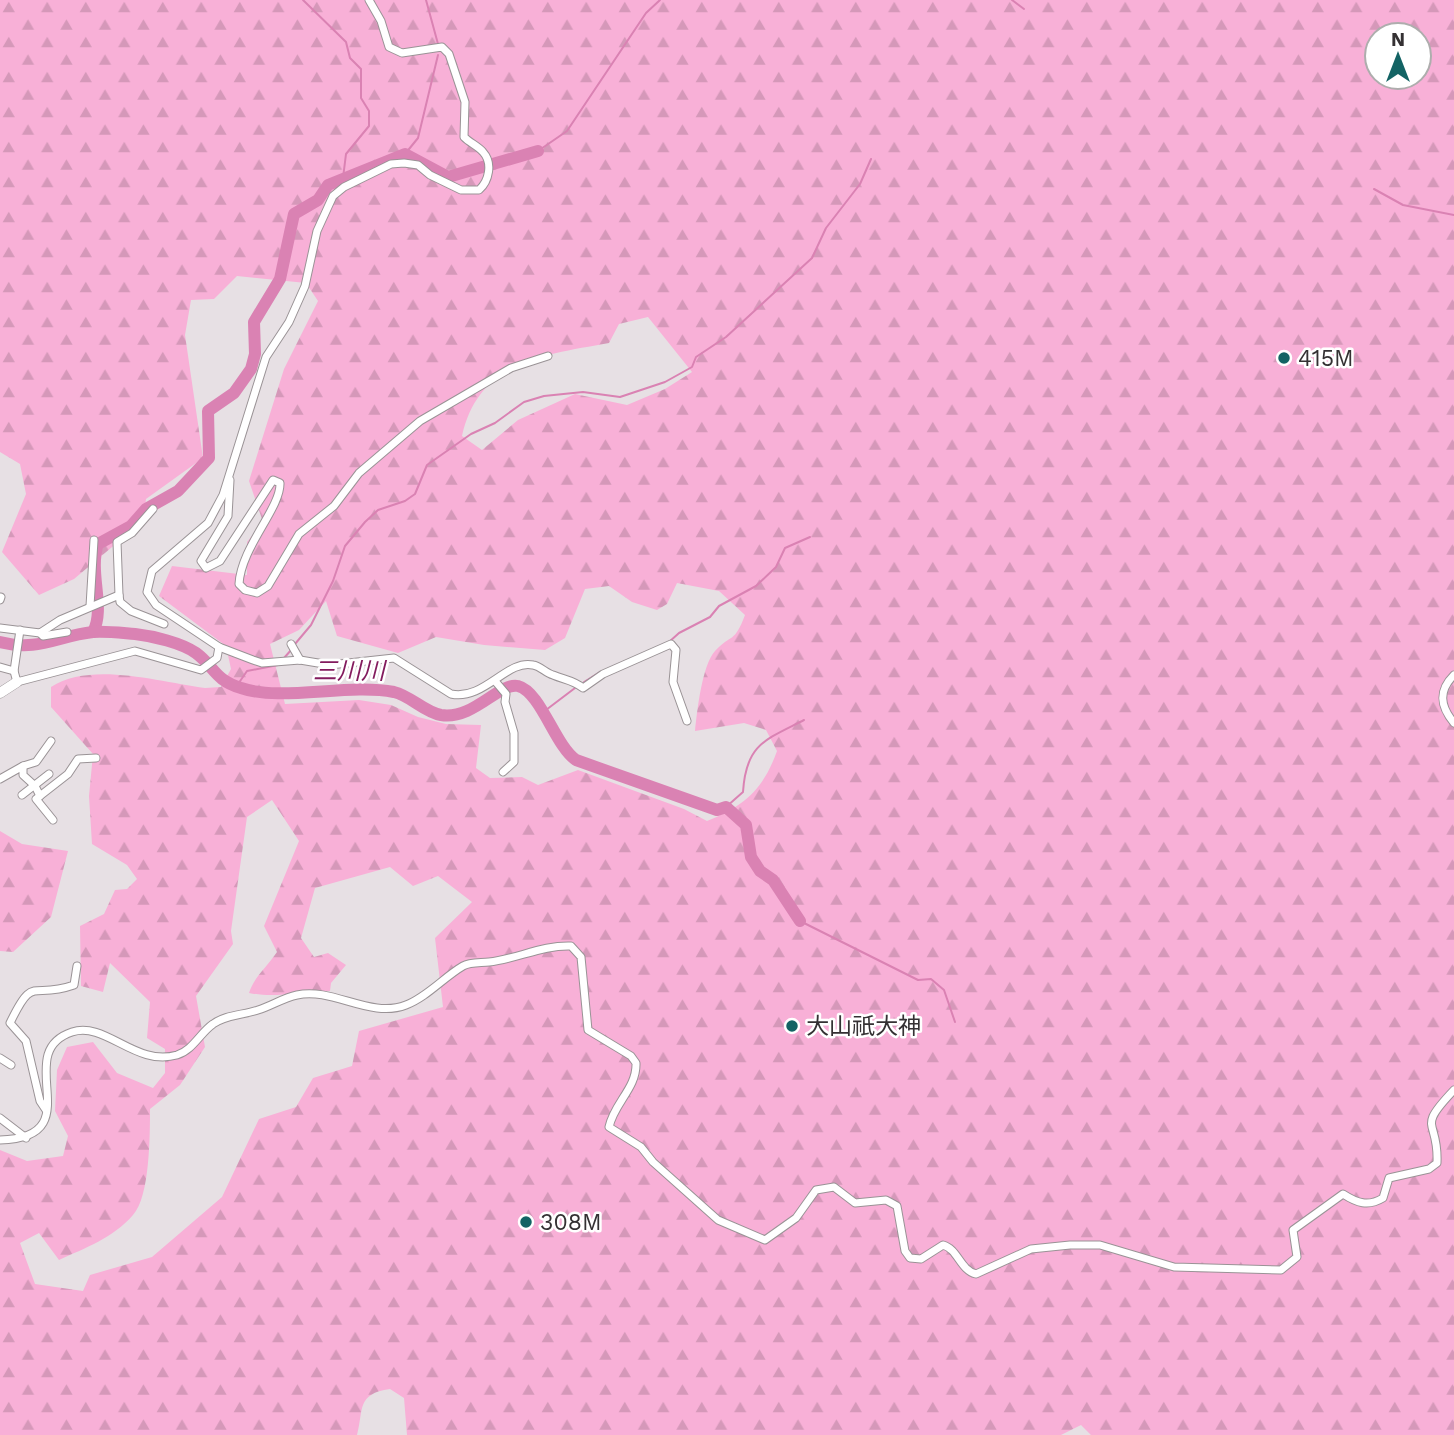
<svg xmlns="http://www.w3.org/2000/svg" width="1454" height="1435" font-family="'Work Sans','Noto Sans JP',sans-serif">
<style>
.forest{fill:url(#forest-firs);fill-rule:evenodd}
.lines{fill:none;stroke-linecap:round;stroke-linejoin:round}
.stream{stroke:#da82b3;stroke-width:2}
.river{stroke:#da82b3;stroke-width:12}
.street-casing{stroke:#9a9396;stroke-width:9}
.secondary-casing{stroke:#9a9396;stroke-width:11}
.street{stroke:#fff;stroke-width:7}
.secondary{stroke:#fff;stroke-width:10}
.poi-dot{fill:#136364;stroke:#fff;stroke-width:2.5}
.labels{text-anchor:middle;stroke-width:5;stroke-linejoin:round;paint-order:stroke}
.poi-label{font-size:23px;fill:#343133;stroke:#fff;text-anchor:start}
.water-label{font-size:24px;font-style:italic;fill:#831b5e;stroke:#fff}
</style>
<defs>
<pattern id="forest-firs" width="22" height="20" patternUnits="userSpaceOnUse" patternTransform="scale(1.75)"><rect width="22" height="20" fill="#f8b0d7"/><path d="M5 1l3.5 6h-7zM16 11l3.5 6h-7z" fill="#d598b9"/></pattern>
</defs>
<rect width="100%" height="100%" fill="#e7e0e4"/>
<g class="forest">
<path d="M0 0H1454V1435H1091L1081 1425 1061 1435H407L404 1398 390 1389C356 1394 364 1409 357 1435H0V1150L27 1161 63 1156 68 1136 55 1111 57 1070 67 1047 93 1042 117 1073 153 1088 165 1073V1049L147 1038 150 1002 110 963 103 992 81 986 80 926 104 914 115 890 127 889 137 879 127 865 92 844 89 796 93 754 51 707V687C91 661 159 682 205 688L221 687 231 669 226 646 159 596 172 566 247 575V542L263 522 249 481 284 369 318 301 306 283 237 276 214 299 191 300 185 335 203 458 146 499 143 521 74 579 39 595 2 552 26 494 20 464 0 452ZM1377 35H1419V77H1377ZM648 317 692 372 665 389 627 405 575 394 518 420 482 450 462 436C479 360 544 355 609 343L619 324ZM677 583 719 591 745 615C734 644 732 633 715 651 702 665 697 712 695 731L744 723 766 730 777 751C763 790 744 806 707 821L684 809 578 770 538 785 522 777 490 778 476 768 481 725 446 724 418 717 391 705 359 700 285 704 270 644 299 630 326 601 337 636 398 653 436 637 484 645 545 650 565 638 585 589 609 586 632 602 657 610 667 604ZM272 800 299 841 264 926 277 952C267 967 254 977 249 993 280 999 299 990 330 991L331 983 346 965 328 953 314 957 301 938 315 888 390 867 413 886 438 876 472 902 435 938 443 1007 359 1031 352 1066 313 1078 296 1107 259 1119 222 1197 152 1257 90 1275 83 1291 35 1284 20 1243 39 1233 59 1260C85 1248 113 1238 133 1215 150 1197 150 1134 150 1109L180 1085 205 1047 196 996 233 944 231 931 247 817Z"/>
<polygon points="0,831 22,844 68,851 51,917 13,952 0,951"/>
</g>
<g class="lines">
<g class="stream">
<polyline points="303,0 346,42 350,58 361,69 361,98 369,111 369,126 346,154 343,178"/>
<polyline points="426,0 438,44"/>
<polyline points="1012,0 1024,9"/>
<polyline points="538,151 567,131 646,13 660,0"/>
<polyline points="405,154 418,138 438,55"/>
<polyline points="1374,189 1403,205 1454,215"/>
<polyline points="669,642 679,633 710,617 719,606 756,586 776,567 785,548 810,537"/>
<polyline points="295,644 311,625 333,581 345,546 365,522 378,510 405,501 415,494 427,465 471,434 495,423 524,402 544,396 583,392 620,397 665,382 692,367 696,357 726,337 812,258 826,228 860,184 871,159"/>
<polyline points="284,658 292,649"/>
<polyline points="584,682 600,672"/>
<polyline points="236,687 247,671 278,665"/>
<polyline points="542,713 575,688"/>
<path d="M726 807 743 792C746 744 765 740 804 720"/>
<polyline points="800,921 918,980 931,979 944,990 955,1022"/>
</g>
<g class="river">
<path d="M93 632C106 608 88 572 98 544L131 526 146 509 178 491 209 458 208 411 234 393 251 369 255 354 254 322 280 279 294 214 318 200 328 185 405 154 448 177 538 151"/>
<path d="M0 642C38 652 57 636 93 632 106 631 122 633 135 634 153 636 182 643 196 653 214 666 214 680 241 688 281 702 348 683 394 692 411 696 424 712 441 715 474 720 499 682 518 686 541 692 555 746 576 760L717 810 726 807 746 825 751 857 760 871 773 880 800 921"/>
</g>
<g class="street-casing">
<g id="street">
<path d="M369 0 381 21 389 47 402 53 442 47 449 54 465 102 464 137C470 143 478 146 483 152 493 163 489 181 479 190H461L430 175 418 165 404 163 391 164 344 187 333 196 317 231 305 286 289 322 266 357 223 495 208 523 152 571 147 592 156 605 219 647 253 660 262 663 300 660 330 665 394 658 451 694C484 701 507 659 533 665 540 666 546 673 553 675 565 680 573 680 583 688L603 674 671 644 676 650 673 682 687 721"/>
<path d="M230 480 228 516 201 561 206 568 220 561 273 480 280 483C281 508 241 547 239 584L245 590 257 593 268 586 299 534 334 506 359 473 420 421 511 368 548 356"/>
<polyline points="153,509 132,533 117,542 119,595 120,602 131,611 164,624"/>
<polyline points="0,600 1,597"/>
<polyline points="90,606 94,540"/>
<polyline points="0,628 40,633 60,620 119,595"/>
<polyline points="20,630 14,671 17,682 135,651 201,670 217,658 219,647"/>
<polyline points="40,633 43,636 67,632"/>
<polyline points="291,644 300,660"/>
<polyline points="0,667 14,671"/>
<path d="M1454 675C1438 691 1440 706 1454 723"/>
<polyline points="495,681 506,694 505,702 514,733 514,762 503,772"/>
<polyline points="23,766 36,762 51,741"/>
<polyline points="0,779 23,766 23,775 35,786 40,796"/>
<polyline points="22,795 49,774"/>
<polyline points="53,820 36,799 68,774 78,759 96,758"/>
<polyline points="0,1058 11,1065"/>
<path d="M46 1110 40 1101 26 1041 10 1023C34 973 31 1000 74 985L77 966"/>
<polyline points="0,1118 26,1138"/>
<path d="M0 1140C93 1138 9 1053 72 1032 106 1021 135 1067 177 1055 193 1050 200 1033 213 1024 225 1015 243 1015 258 1010 271 1006 283 998 297 995 333 987 370 1019 406 1005 427 997 444 977 463 966 470 962 480 963 489 962 517 959 542 945 571 946L581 957 588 1030 631 1056 636 1063C637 1088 614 1103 609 1127L641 1147 653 1162 718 1220 765 1240 796 1218 816 1190 834 1187 855 1203 886 1200 897 1206 905 1251 910 1258 921 1259 943 1245C958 1249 960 1270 976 1274L1031 1249 1070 1245H1100L1174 1267 1281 1270 1297 1257 1293 1230 1343 1194C1357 1203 1368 1207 1383 1198L1389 1178 1429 1169 1437 1163C1439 1118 1415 1131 1454 1090"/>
</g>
</g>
<g class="secondary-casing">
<polyline id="secondary" points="0,693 17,682"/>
</g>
<use href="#street" class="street"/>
<use href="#secondary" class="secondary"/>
</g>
<g class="poi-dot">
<circle cx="1284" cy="358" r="7"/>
<circle cx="792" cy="1026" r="7"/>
<circle cx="526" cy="1222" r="7"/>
</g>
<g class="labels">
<g class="poi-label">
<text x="1298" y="366">415M</text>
<text x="806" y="1034">大山祇大神</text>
<text x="540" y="1230">308M</text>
</g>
<g class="water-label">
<text x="349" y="679">三川川</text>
</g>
</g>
<g transform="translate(1398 56)"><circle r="33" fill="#ffffff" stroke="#aeadad" stroke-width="2"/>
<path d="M0-5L12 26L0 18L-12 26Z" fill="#136364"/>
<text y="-10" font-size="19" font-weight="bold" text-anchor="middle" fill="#343133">N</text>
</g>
</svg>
